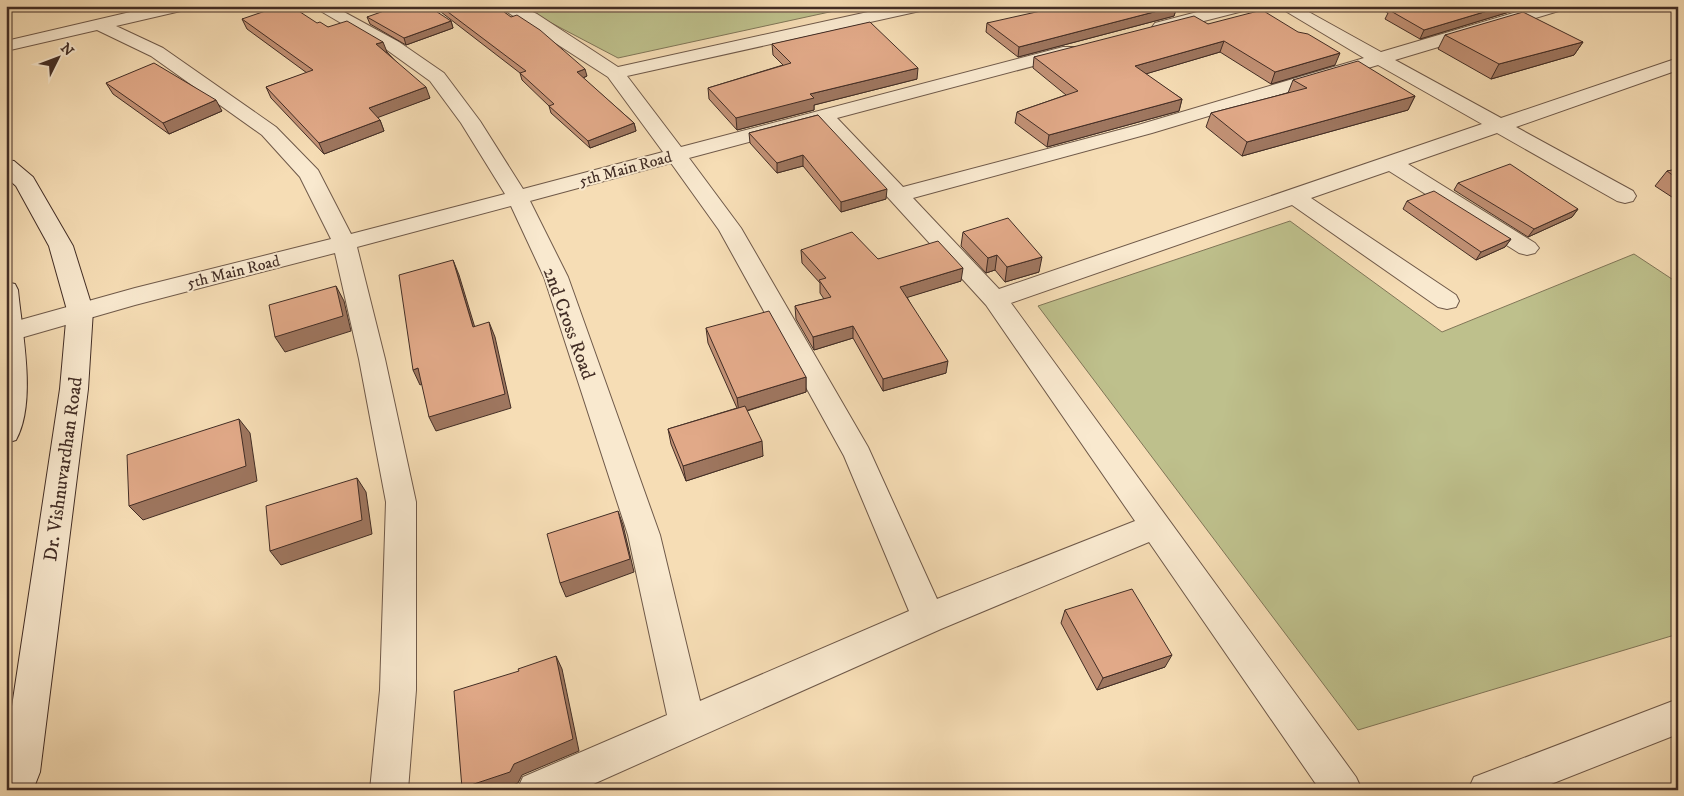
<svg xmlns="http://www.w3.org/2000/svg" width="1684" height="796" font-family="'IM FELL DW Pica',serif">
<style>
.green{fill:#bec08c;stroke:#807658}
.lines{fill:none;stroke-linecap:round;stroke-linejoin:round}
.street-casing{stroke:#6f5949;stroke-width:2}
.secondary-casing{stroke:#422d25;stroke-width:2}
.street{fill:#f9e9cf;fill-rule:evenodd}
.secondary{fill:#f9e9cf;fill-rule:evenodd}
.wall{fill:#c29175;stroke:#422d25}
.shaded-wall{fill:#9e765f;stroke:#422d25}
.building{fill:#e1a988;stroke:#422d25}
.labels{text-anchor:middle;stroke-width:4;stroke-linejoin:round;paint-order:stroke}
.far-street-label{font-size:16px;fill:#422d25;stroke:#f9e9cf}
.street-label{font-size:19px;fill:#422d25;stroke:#f9e9cf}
</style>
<rect width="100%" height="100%" fill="#f6ddb5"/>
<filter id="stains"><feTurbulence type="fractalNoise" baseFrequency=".004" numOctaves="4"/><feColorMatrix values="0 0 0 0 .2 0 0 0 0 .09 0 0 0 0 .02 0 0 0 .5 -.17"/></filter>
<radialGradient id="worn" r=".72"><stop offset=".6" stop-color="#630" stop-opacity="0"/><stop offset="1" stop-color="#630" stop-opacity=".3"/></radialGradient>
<g class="green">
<polygon points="519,6 857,6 618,58"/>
<polygon points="1290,221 1442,332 1634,254 1678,283 1678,634 1358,730 1038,306"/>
</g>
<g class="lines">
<g class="street-casing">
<g id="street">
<path d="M156 6H187L185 10 116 26 163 48 276 127 318 170 351 234 505 194 461 123 430 81 387 50 312 6H333L399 42 444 73 480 121 523 189 663 152 608 77 498 6H520L537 14 618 67 895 6H928L920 11 627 76 681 147 1063 47H1075L1078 51 1075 55 837 118 903 187 1138 125 1364 58 1277 6H1298L1381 52 1537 6H1564L1562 10 1395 60 1501 118 1678 58V70L1516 127 1633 191 1636 196 1633 201 1625 203 1617 201 1497 133 1408 164 1535 243 1539 248 1535 253 1527 255 1519 253 1389 171 1311 198 1456 295 1459 301 1456 307 1447 309 1438 307 1292 205 1011 303 1356 777 1362 790H1320L1149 542 941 629 580 790H517L523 777 667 715 628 535 544 277 511 206 357 247 385 359 416 502V690L408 790H370L380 690 386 502 359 359 335 253 135 305 10 341 6 340V324L135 288 331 239 300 177 262 135 151 56 97 30 6 51V41ZM1378 65 1482 124 999 289 913 198 1152 133ZM820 123 986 305 1135 521 937 599 868 447 741 228 689 158ZM671 163 719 230 844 456 909 611 700 701 660 535 568 277 530 201Z"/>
<polygon points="1220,6 1249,6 1247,10 1161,32 1155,31 1152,27 1155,23"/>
<polygon points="1678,699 1678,734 1536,790 1468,790 1474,777"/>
</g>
</g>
<g class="secondary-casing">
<g id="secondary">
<polygon points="6,160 14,161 33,177 73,246 93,310 88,389 40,772 33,790 6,790 6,746 60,389 67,310 49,246 16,186 6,177"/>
<path d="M6 282 15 284 18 290C22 333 37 402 16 440L6 443Z"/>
</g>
</g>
<use href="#street" class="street"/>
<use href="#secondary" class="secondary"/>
</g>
<g class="wall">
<polygon points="439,6 496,6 587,76 583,78 634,123 636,131 590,148 551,113 549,106 522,80 520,73 441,12"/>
<polygon points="1177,6 1174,16 1018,57 986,32 987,23"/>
<polygon points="1375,6 1529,6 1420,39 1385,19 1388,13"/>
<polygon points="367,17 451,21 453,28 406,45 370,24"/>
<polygon points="242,19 328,27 387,52 430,98 377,117 380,120 384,131 324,154 271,98 266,87 307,73 247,29"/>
<polygon points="1208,24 1335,65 1271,84 1220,52 1145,74 1182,99 1179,111 1047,147 1015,123 1017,112 1066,95 1033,68 1034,57"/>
<polygon points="1445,35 1583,42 1574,55 1491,79 1438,49"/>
<polygon points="772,44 917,79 814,105 814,110 737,130 709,99 708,88 783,65 773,55"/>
<polygon points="1293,80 1415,96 1408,110 1242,156 1206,127 1211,113 1288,93"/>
<polygon points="106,83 222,111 169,134 113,94"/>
<polygon points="818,115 886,199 841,212 803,166 777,173 750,143 749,133"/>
<polygon points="1678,169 1678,201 1655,186 1667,171"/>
<polygon points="1458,183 1578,209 1572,217 1528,237 1454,190"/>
<polygon points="1407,201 1511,239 1505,247 1476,260 1403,209"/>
<polygon points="963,232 1039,272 1005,282 995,270 986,273 961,246"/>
<polygon points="801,250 878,259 961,281 907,297 946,373 883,391 853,338 814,350 796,319 795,306 824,299 820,293 820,283 802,263"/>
<polygon points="706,328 806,377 806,392 747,411 763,456 686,481 671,444 668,429 737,408 708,343"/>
<polygon points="1065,610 1165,667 1097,690 1061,623"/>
</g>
<g class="shaded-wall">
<polygon points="1177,6 1174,16 1018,57 1019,47"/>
<polygon points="1504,6 1529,6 1420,39 1424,30"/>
<polygon points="451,21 453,28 406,45 404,38"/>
<polygon points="1224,41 1220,52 1132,78 1135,66"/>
<polygon points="383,42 387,52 380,54 376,44"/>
<polygon points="1583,42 1574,55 1491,79 1499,64"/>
<polygon points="1340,53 1335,65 1271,84 1275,72"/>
<polygon points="918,68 917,79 814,105 814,110 737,130 736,118 810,94"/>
<polygon points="585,69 587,76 578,80 577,72"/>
<polygon points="426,87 430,98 374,119 369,108"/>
<polygon points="1415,96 1408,110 1242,156 1247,142"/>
<polygon points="1182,99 1179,111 1047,147 1049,135"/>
<polygon points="216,100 222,111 169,134 163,123"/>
<polygon points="380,120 384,131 324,154 319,143"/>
<polygon points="634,123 636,131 590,148 588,141"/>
<polygon points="803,155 803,166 777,173 777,163"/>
<polygon points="887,189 886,199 841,212 841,202"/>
<polygon points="1578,209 1572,217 1528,237 1534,229"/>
<polygon points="1511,239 1505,247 1476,260 1481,252"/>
<polygon points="997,255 995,270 986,273 988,258"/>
<polygon points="1042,257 1039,272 1005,282 1007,267"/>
<polygon points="453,260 459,275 479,341 473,327"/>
<polygon points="963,268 961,281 899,300 900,287"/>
<polygon points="336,286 344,301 351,331 285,352 275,337"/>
<polygon points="489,322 495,337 511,408 436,431 429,417"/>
<polygon points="853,326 853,338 814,350 813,337"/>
<polygon points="948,361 946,373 883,391 883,379"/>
<polygon points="418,368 425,383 420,385 413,370"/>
<polygon points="806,377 806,392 739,413 737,398"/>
<polygon points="239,419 250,433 257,481 143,520 129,506"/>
<polygon points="762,441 763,456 686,481 683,466"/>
<polygon points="357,478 366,492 372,534 281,565 270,551"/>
<polygon points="618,511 623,525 634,572 566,597 560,583"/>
<polygon points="1172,655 1165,667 1097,690 1103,678"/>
<polygon points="556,656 562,669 579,751 522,775 518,783 499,790 463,790 462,788"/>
</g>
<g class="building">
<polygon points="280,6 291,6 317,23 320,22 328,27 347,21 383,42 376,44 426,87 369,108 380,120 319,143 266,87 313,70 242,19"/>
<polygon points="398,6 428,6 451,21 404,38 367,17"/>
<polygon points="440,6 496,6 511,17 517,15 540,30 585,69 577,72 634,123 588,141 549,106 554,104 520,73 526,71"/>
<polygon points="1063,6 1177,6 1019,47 987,23"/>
<polygon points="1395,6 1504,6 1424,30 1389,10 1398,8"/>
<polygon points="1262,10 1298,32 1308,34 1340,53 1275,72 1224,41 1135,66 1182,99 1049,135 1017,112 1078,91 1034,57 1194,16 1208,24"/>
<polygon points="1523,12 1583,42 1499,64 1445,35"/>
<polygon points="870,22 918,68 810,94 814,98 736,118 708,88 791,63 772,44"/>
<polygon points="1358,61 1415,96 1247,142 1211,113 1307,88 1293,80"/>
<polygon points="154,63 216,100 163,123 106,83"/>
<polygon points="818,115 887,189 841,202 803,155 777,163 749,133"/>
<polygon points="1510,164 1578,209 1534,229 1458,183"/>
<polygon points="1678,169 1678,179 1667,171"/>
<polygon points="1434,191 1511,239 1481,252 1407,201"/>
<polygon points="1008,218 1042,257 1007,267 997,255 988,258 963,232"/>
<polygon points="852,232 878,259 938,241 963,268 900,287 948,361 883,379 853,326 813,337 795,306 831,297 819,280 826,278 801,250"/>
<polygon points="453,260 473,327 489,322 505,394 429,417 418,368 413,370 399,275"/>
<polygon points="336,286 343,316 275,337 269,305"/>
<polygon points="769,311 806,377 737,398 706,328"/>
<polygon points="745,406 762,441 683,466 668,429"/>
<polygon points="239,419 246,466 129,506 127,455"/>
<polygon points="357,478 362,520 270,551 266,506"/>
<polygon points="618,511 630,559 560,583 547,534"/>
<polygon points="1132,589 1172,655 1103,678 1065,610"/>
<polygon points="556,656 573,739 514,764 510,772 462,788 454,691 519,671 518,669"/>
</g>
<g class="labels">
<g class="far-street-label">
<text transform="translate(625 168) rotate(-15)" y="6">5th Main Road</text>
<text transform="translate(233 271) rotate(-14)" y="6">5th Main Road</text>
</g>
<g class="street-label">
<text transform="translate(570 323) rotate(70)" y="7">2nd Cross Road</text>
<text transform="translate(62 469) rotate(-82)" y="7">Dr. Vishnuvardhan Road</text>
</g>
</g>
<rect width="1684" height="796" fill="none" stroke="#f6ddb5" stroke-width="25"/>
<rect x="8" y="8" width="1669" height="781" fill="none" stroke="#422d25" stroke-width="2.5"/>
<rect x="12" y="12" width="1659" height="771" fill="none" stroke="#422d25"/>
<g transform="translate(58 58) rotate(48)" stroke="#f9e9cf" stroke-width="4" paint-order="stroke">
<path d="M0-4L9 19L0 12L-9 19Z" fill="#422d25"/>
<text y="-8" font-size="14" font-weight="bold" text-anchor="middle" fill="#422d25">N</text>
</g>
<rect width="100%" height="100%" filter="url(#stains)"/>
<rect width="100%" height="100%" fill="url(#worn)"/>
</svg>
